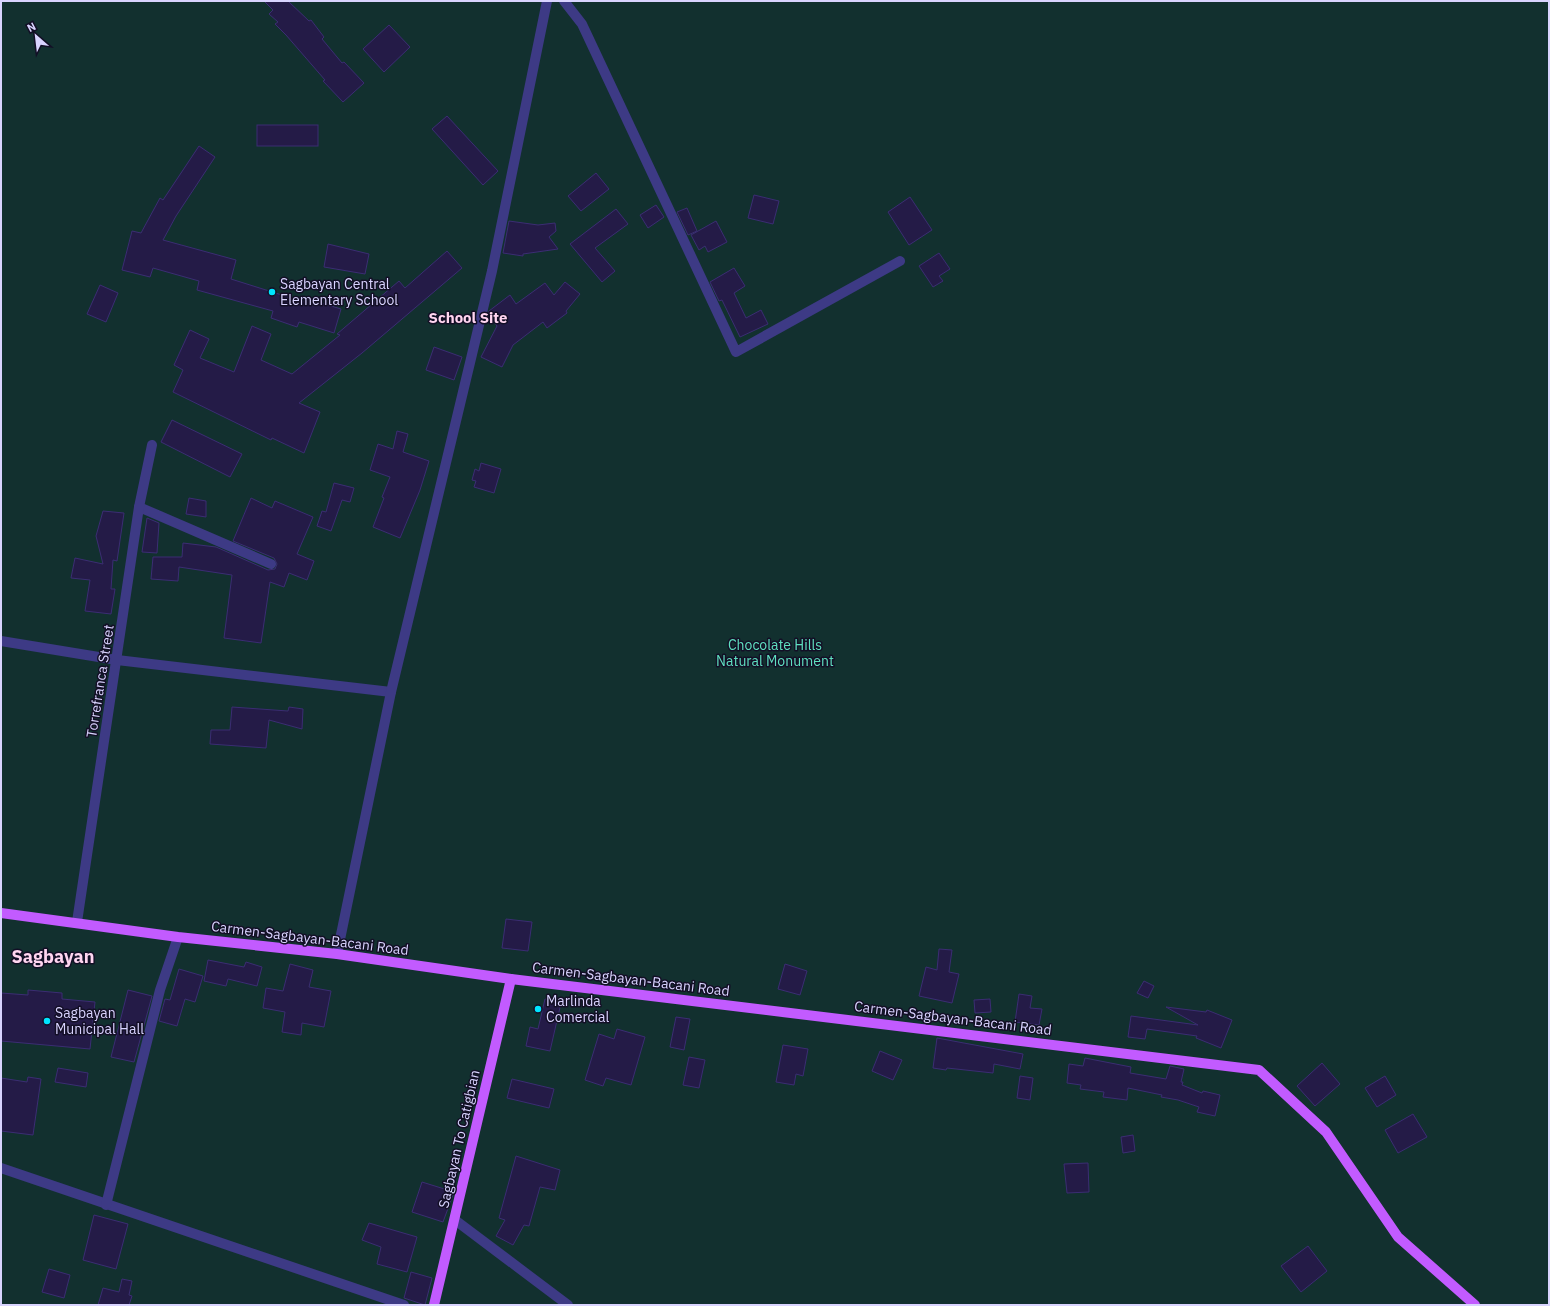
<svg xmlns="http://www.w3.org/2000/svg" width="1550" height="1306" font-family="'IBM Plex Sans',sans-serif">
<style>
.green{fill:#12302f}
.building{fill:#241b47;stroke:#3b2d73}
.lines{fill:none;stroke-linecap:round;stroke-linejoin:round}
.minor{stroke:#3d3a85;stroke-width:10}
.major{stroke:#c25bff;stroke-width:10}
.poi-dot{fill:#00e5ff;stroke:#130f26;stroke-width:1.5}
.labels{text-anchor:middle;stroke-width:3;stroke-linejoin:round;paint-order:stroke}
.poi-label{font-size:14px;fill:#d9d4ff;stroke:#130f26;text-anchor:start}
.park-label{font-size:14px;fill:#5fe0c0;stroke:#130f26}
.street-label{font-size:14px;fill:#d9d4ff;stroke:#130f26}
.neighbourhood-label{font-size:15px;font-weight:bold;fill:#ffd6f0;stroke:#130f26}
.district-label{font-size:18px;font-weight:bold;fill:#ffd6f0;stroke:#130f26}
</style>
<rect width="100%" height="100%" fill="#130f26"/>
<rect class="green" x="1" y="1" width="1548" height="1304"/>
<g class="building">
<polygon points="264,1 288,1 309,21 311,20 324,37 322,39 342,63 344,62 364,83 343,102 323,81 325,80 286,35 275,24 278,22 269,14 273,10"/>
<polygon points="389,25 410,47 384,72 363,49"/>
<polygon points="447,116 498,171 483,185 432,129"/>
<rect x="257" y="125" width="61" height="21"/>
<polygon points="199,146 215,157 176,216 163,240 236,260 231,279 304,302 305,298 341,309 334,333 299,322 297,327 271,318 273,311 197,290 199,281 153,268 150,277 122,270 132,231 141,233 160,198 163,200"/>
<polygon points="596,173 609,189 581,211 568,196"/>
<polygon points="754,195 779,201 773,224 748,218"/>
<polygon points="910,197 932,230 909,245 888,212"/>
<polygon points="656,205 664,217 648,228 640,215"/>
<polygon points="687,208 697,231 688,235 677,212"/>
<polygon points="616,209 628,224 595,248 615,271 602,282 570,244"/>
<polygon points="509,221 538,225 555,223 556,231 549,237 558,249 523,254 523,256 503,253"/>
<polygon points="716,221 727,242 708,252 705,246 699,250 691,235"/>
<polygon points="328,244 369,254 365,274 324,267"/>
<polygon points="447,251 462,268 362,353 299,403 320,412 304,453 272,438 271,440 173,392 183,370 174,365 190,330 209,339 200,358 234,372 252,326 271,334 261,360 292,374 340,335 337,334 399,281 405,288"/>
<polygon points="939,253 950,269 939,276 943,281 933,287 919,266"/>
<polygon points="734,268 745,286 734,293 746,318 761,310 768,324 740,337 722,300 719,301 710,282"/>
<polygon points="565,282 580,294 566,311 567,313 547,328 543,322 513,345 502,367 481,357 497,326 488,314 489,311 510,295 516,304 545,283 554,295"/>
<polygon points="100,285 118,293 106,322 87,314"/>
<polygon points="434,347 462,357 454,380 426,370"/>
<polygon points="172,420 242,454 230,477 161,442"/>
<polygon points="397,431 408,434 403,452 429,461 420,490 400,538 373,527 384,498 382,497 390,477 370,470 378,444 393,449"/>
<polygon points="481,463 501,469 494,493 474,487 476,481 472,480 475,469 479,471"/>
<polygon points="334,483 354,488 350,502 342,500 331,531 317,526 322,511 326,512"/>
<polygon points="189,498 206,501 206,517 186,514"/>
<polygon points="251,498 272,508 275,501 313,517 297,554 314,561 307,580 289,573 284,587 270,582 261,643 224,638 232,575 179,567 178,581 151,579 153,557 182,557 183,543 216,547 268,570 275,569 277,564 274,558 233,541"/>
<polygon points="103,511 124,513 117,561 113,560 111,589 115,589 111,614 85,611 90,580 71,578 75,558 103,564 96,536"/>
<polygon points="147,518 159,523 157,553 142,552"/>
<polygon points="232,707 288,711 289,707 303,709 302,729 269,720 266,748 210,744 211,730 230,730"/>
<polygon points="506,919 532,922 528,951 502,948"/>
<polygon points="939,949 952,950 949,972 959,974 952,1003 919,996 926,967 937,970"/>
<polygon points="208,960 244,967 246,962 262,967 257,986 228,979 226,986 204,981"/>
<polygon points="290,964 313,970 309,987 331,991 324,1027 302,1023 301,1035 282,1032 285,1012 263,1008 266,988 283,991"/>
<polygon points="785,964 807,971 800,995 778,989"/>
<polygon points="179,969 203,976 195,1002 185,999 177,1026 159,1021 165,999 170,1000"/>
<polygon points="1144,981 1154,986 1148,998 1137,993"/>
<polygon points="28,990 62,993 62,999 95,1002 90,1049 1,1041 1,993 28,995"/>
<polygon points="128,990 152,996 134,1062 111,1057"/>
<polygon points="1019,994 1032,996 1030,1008 1042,1009 1039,1025 1015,1022"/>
<polygon points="545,999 561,1003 550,1051 526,1046 530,1027 538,1029"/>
<polygon points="990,999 991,1012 975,1013 974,1000"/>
<polygon points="1166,1007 1206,1012 1207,1010 1232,1020 1221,1048 1196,1038 1197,1036 1147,1029 1145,1039 1128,1037 1131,1016 1198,1025"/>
<polygon points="676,1017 690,1019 684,1050 670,1047"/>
<polygon points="617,1029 645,1037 631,1085 606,1078 603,1086 585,1080 599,1034 614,1039"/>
<polygon points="937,1038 1023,1054 1020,1069 994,1064 993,1073 947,1068 946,1070 933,1068"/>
<polygon points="783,1045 808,1049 803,1076 796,1074 794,1085 776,1082"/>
<polygon points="880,1051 902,1060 893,1080 872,1071"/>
<polygon points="689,1057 705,1060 699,1088 683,1085"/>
<polygon points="1085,1058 1131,1067 1130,1073 1166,1079 1170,1066 1184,1069 1181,1082 1183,1082 1182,1085 1202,1093 1203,1091 1220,1095 1215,1116 1197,1112 1199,1107 1178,1100 1161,1097 1162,1095 1128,1088 1127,1100 1103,1097 1104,1092 1080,1089 1081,1085 1067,1083 1069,1064 1083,1066"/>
<polygon points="1322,1063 1340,1084 1315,1106 1297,1086"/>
<polygon points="58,1068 88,1073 86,1087 55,1082"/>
<polygon points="1020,1076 1033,1078 1030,1100 1017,1098"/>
<polygon points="1385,1076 1396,1095 1377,1107 1365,1088"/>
<polygon points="28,1077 41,1079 33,1135 1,1131 1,1078 27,1082"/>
<polygon points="512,1079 554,1089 549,1108 507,1098"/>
<polygon points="1413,1114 1427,1137 1398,1153 1385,1130"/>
<polygon points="1133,1135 1135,1151 1123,1153 1121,1137"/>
<polygon points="516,1156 560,1170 555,1190 540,1187 529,1226 524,1225 513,1245 496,1236 505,1220 499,1218"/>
<polygon points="1088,1163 1089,1192 1067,1193 1064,1164"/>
<polygon points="422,1182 454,1192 443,1222 412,1212"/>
<polygon points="94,1215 128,1224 116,1269 83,1260"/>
<polygon points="369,1223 417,1237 407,1272 377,1264 381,1247 362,1240"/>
<polygon points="1308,1246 1327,1271 1301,1292 1281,1266"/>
<polygon points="49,1269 70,1275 64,1298 42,1292"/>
<polygon points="411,1272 432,1278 425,1305 404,1298"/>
<polygon points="122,1279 132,1281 129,1295 132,1296 129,1305 98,1305 103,1288 119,1292"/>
</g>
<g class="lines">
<g class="minor">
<polyline points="564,1 582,24 736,352 900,261"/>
<polyline points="139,507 271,564"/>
<polyline points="1,641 117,660 391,692"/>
<polyline points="77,922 139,507 152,445"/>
<polyline points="337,954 391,692 492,271 547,1"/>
<polyline points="1,1168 404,1305"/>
<polyline points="106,1205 160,990 178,937"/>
<polyline points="455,1220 568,1305"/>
</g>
<g class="major">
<polyline points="1,913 178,937 337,954 511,979 1259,1070 1326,1132 1398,1237 1475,1305"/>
<polyline points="434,1305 511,979"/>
</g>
</g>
<g class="poi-dot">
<circle cx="272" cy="292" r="4"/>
<circle cx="538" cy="1009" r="4"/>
<circle cx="47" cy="1021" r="4"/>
</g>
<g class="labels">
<g class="poi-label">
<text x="280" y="289">Sagbayan Central<tspan x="280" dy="16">Elementary School</tspan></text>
<text x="546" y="1006">Marlinda<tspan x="546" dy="16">Comercial</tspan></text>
<text x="55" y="1018">Sagbayan<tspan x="55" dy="16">Municipal Hall</tspan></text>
</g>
<g class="park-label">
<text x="775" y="650">Chocolate Hills<tspan x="775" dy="16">Natural Monument</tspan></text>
</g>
<g class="street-label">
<text transform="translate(100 681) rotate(-81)" y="5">Torrefranca Street</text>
<text transform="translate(310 938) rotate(7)" y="5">Carmen-Sagbayan-Bacani Road</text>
<text transform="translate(631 979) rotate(7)" y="5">Carmen-Sagbayan-Bacani Road</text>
<text transform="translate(953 1018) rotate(7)" y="5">Carmen-Sagbayan-Bacani Road</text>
<text transform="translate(459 1139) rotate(-77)" y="5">Sagbayan To Catigbian</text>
</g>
<g class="neighbourhood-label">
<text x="468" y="323">School Site</text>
</g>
<g class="district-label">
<text x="53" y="963">Sagbayan</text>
</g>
</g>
<rect width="1550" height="1306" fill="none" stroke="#d9d4ff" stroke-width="4"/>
<g transform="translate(36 36) rotate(332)" stroke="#130f26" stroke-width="3" paint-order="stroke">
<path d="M0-3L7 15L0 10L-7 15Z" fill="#d9d4ff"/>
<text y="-6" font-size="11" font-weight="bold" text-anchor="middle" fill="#d9d4ff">N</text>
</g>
</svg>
